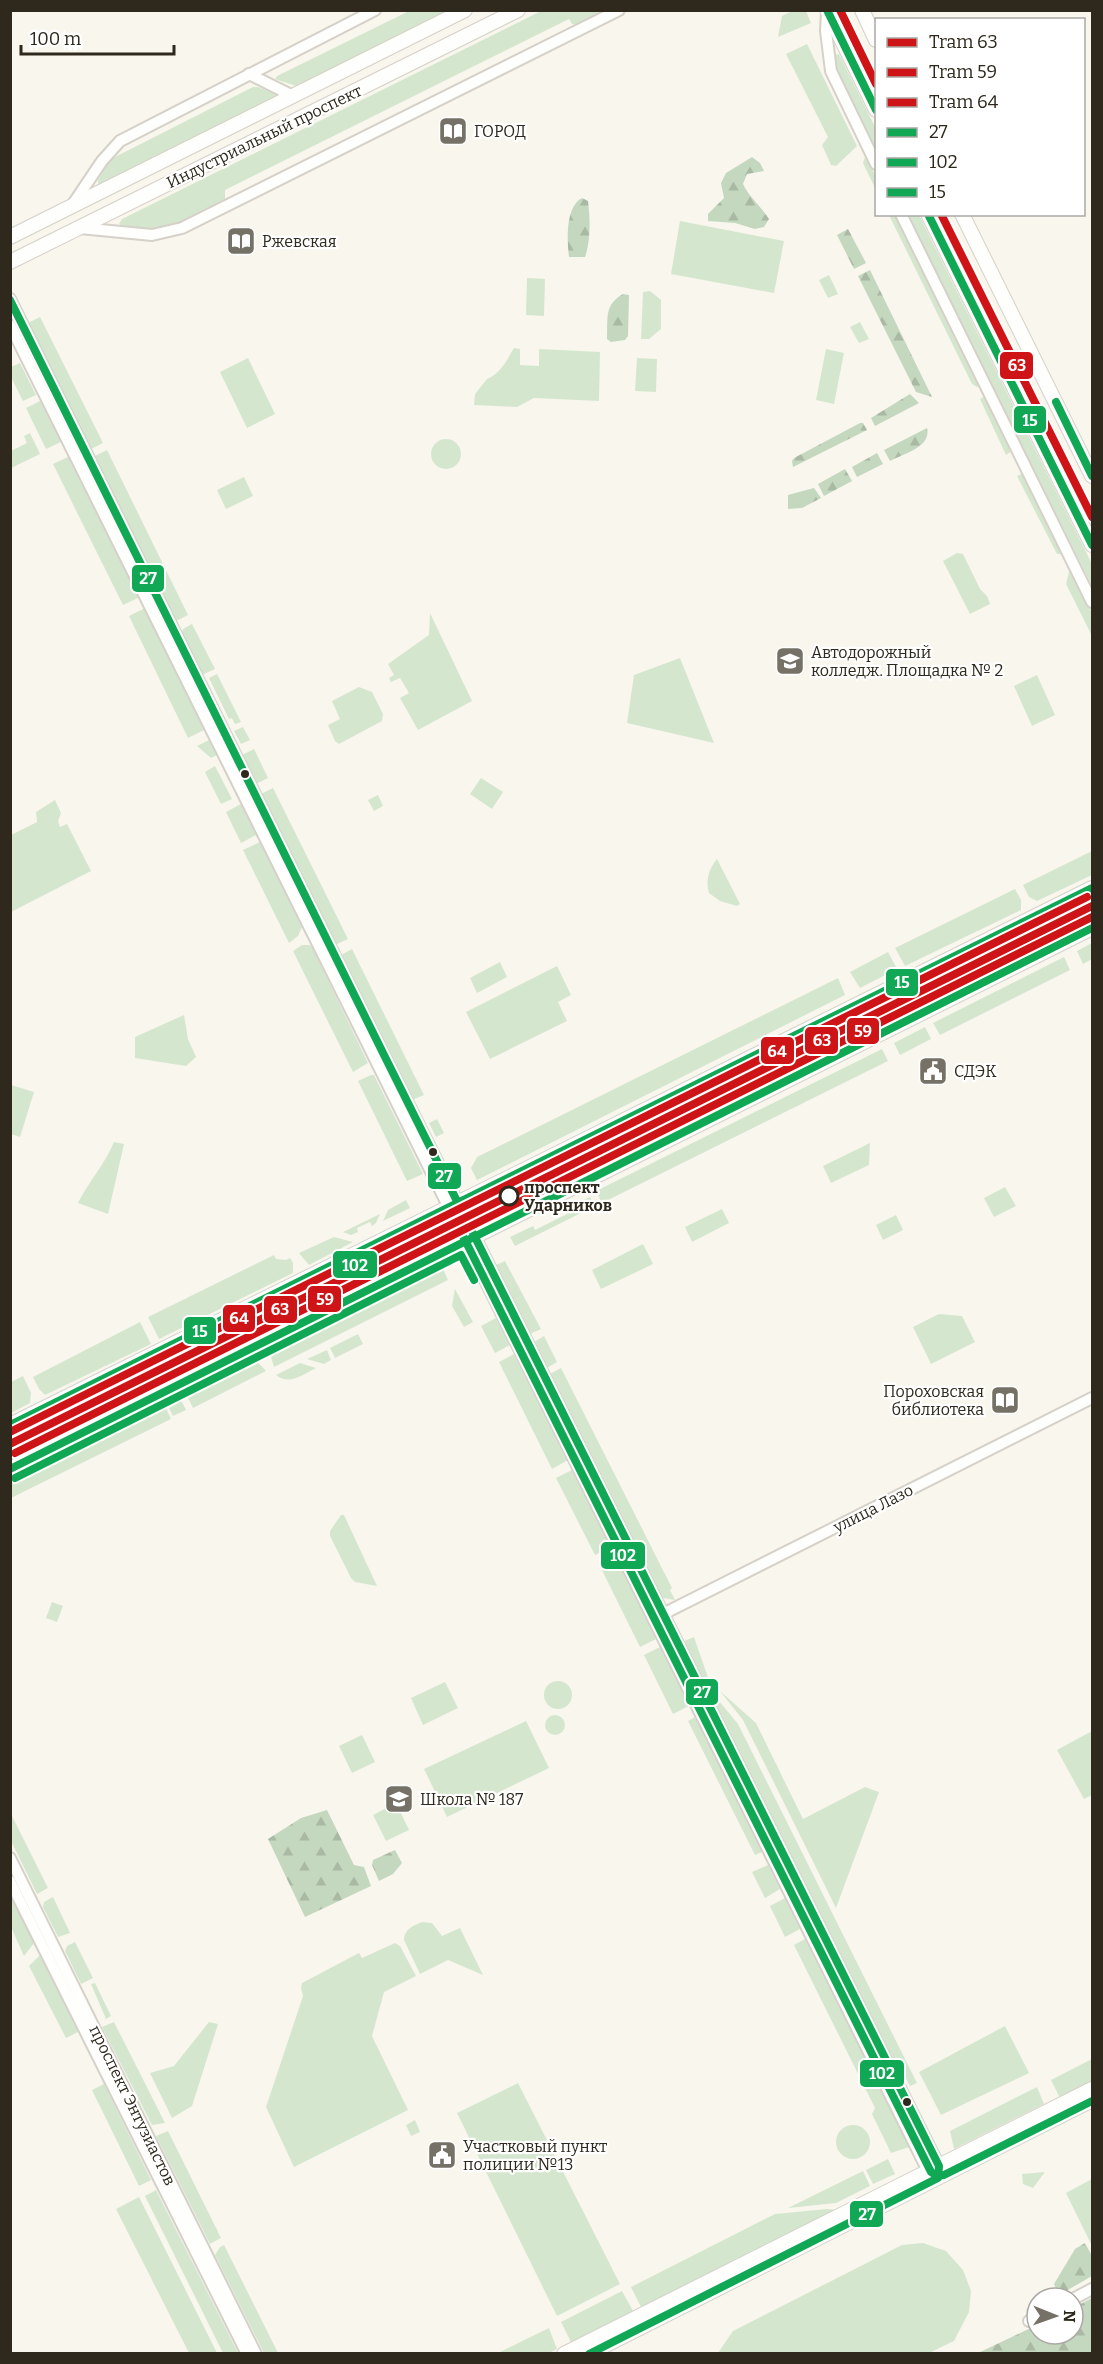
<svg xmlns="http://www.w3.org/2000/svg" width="1103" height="2364" font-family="Bitter,serif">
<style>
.green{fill:#d4e7ce}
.forest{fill:url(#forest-firs)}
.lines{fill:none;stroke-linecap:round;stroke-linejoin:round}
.minor-casing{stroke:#d5d1c8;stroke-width:14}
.major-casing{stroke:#d5d1c8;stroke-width:16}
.minor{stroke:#fefefc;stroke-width:10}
.major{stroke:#fefefc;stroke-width:14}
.tram{stroke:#bdbcb9;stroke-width:1.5}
.bus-1-casing{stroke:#fff;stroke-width:12}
.bus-2-casing{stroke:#fff;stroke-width:12}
.bus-3-casing{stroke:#fff;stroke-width:12}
.bus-1{stroke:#10a855;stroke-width:8}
.bus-2{stroke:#10a855;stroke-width:8}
.bus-3{stroke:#10a855;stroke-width:8}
.tram-1-casing{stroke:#fff;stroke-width:12}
.tram-2-casing{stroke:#fff;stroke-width:12}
.tram-3-casing{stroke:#fff;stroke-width:12}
.tram-1{stroke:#ce1417;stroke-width:8}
.tram-2{stroke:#ce1417;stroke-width:8}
.tram-3{stroke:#ce1417;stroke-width:8}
.bus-dot{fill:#2e291c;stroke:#fff;stroke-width:2}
.stop-dot{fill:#fff;stroke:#2e291c;stroke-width:3}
.labels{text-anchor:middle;stroke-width:4.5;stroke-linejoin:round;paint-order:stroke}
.poi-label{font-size:16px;fill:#2e291c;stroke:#fff;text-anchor:start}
.street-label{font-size:16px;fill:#2e291c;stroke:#fff}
.stop-label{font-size:16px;font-weight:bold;fill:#2e291c;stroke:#fff;text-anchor:start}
.line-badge{stroke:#fff;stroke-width:2}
.badge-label{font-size:16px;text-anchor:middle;font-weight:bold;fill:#fff}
</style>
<defs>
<pattern id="forest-firs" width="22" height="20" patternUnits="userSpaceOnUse" patternTransform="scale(1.5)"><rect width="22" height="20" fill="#c4d8bf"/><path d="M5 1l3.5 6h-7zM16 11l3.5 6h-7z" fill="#a9b9a4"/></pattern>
</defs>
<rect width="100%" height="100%" fill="#f9f6ee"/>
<g class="green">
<polygon points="409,11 454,11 299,87 275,79 277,76"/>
<path d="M541 11H607L577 25 572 24 569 19 225 190V200C193 216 175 231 137 228 130 227 125 228 119 224L122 219Z"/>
<polygon points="792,11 806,11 811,23 778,37 782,16"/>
<polygon points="807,44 857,146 836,166 831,165 822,145 828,137 786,54"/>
<path d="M839 54 876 129V151C864 127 835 81 835 55Z"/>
<polygon points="253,87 258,87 280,96 100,186 98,185 98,180 111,159"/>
<polygon points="865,157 876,176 876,190 863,163"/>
<polygon points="889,215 896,215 980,385 977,387 972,384"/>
<polygon points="908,215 919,215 1092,564 1092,586"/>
<polygon points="680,221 784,241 774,293 671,274"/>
<polygon points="829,275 838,294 828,298 819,280"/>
<polygon points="527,278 545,279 544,316 526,315"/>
<polygon points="650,291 661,300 661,329 649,339 641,339 643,292"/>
<polygon points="40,317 103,443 91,449 28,323"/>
<polygon points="860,322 869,339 859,343 850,327"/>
<path d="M514 348 520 349V365L539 366V349L600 352 599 401 534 398 517 407 474 405 475 394 487 379C500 374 507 360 514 348Z"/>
<polygon points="826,349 844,353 834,404 816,400"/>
<polygon points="248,358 275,414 247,428 220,372"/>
<polygon points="637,358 657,359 656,392 635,391"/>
<polygon points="20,363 36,395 23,401 11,377 11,367"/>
<polygon points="985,396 1012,451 1006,455 980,399"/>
<polygon points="42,400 63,441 46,449 26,408"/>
<polygon points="30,433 40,454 11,468 11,451 27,443 24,436"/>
<circle cx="446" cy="454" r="15"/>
<polygon points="107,450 188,615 176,621 95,456"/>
<polygon points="70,456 140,597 123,605 53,464"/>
<polygon points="1024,473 1064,554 1057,554 1017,476"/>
<polygon points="244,477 253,496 226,509 217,490"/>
<polygon points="957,553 963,554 980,589 987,596 990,604 970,614 943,561"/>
<polygon points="1070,568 1092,613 1092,636 1066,584"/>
<polygon points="145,608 204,730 188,738 129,616"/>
<polygon points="430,613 472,701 418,730 400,698 409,693 400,678 391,682 389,678 394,675 388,664 429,635"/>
<polygon points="192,624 215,669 202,675 182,633 183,629"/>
<polygon points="680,658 714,743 627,723 634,675"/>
<polygon points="217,674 241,722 235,724 232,718 229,719 209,678"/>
<polygon points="1037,675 1055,715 1032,726 1014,686"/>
<polygon points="359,687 372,692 383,714 382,721 339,744 335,741 328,725 340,719 332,701"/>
<polygon points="243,727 250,740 241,744 234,731"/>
<polygon points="209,740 217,755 211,758 197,746"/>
<polygon points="254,749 268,778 256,784 242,755"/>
<polygon points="215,766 232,799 221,804 205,772"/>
<polygon points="481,778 503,792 492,809 470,794"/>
<polygon points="273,788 348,939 335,945 261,794"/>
<polygon points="378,795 383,806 374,811 368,800"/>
<polygon points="55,800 61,813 58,821 60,827 67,824 91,871 11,912 11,835 37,822 36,812"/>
<polygon points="241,804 256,835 241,843 226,812"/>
<polygon points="260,842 302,927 298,936 289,943 243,850"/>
<polygon points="1092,851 1092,875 1037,901 1029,897 1023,885"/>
<path d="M717 859 740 904 737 906 720 901 709 893C705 880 709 869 717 859Z"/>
<polygon points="1015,889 1021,900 1021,910 905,966 895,948"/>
<polygon points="1092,898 1092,903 904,996 915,990 913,986"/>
<polygon points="1092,915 1092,920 923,1005 921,1002 909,1007"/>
<polygon points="1092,943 1092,959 1083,964 1077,951"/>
<polygon points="302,945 309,945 312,947 368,1063 353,1072 293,951"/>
<polygon points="352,949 424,1095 412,1100 341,955"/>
<polygon points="888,952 897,969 860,988 850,972"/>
<polygon points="1064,957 1070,970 940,1035 933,1023"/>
<polygon points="500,962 507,977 477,993 470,978"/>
<polygon points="557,966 571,995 558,1002 567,1021 490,1059 466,1012"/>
<polygon points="838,978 845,995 477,1180 471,1168 477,1157"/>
<polygon points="895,996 897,1000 556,1169 554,1165"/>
<polygon points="902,1010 904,1014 563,1184 561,1179"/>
<polygon points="184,1015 188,1039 196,1057 186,1066 135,1058 135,1037"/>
<polygon points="925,1027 931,1039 900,1055 894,1043"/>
<polygon points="882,1049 888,1061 602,1203 596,1191"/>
<polygon points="371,1075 374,1075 423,1174 407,1181 358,1081"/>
<polygon points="11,1085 34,1092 20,1137 11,1134"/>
<polygon points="437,1119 444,1133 436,1137 429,1123"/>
<path d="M114 1142 124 1144 108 1214 78 1203C89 1181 105 1164 114 1142Z"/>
<polygon points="870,1143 869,1165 831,1183 823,1166"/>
<polygon points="1005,1187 1016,1206 994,1217 984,1198"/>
<polygon points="590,1197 595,1206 515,1246 510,1237 533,1226 535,1230 571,1212 569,1207"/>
<polygon points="406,1200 410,1208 383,1221 388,1210"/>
<polygon points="722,1209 729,1223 692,1242 685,1227"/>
<polygon points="380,1214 376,1223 372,1226 370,1222 357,1228 358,1232 351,1235 343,1232"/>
<polygon points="896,1215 903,1230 883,1240 876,1225"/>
<polygon points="423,1230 425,1234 157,1368 168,1361 167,1357"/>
<polygon points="334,1237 353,1242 309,1265 299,1253"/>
<polygon points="430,1244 433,1248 176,1376 174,1373 162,1378"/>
<polygon points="643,1244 653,1264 601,1289 592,1270"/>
<polygon points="274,1255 276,1259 286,1260 290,1258 293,1263 293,1273 159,1339 148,1317"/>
<polygon points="505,1261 541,1329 530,1334 496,1265"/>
<polygon points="442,1267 448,1280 274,1367 270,1353"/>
<polygon points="455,1289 473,1322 464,1327 452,1306"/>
<polygon points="939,1314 962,1316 975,1342 931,1364 913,1327"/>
<polygon points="496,1318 510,1345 495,1353 481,1326"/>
<polygon points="140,1322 151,1344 45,1395 39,1389 33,1377"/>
<polygon points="358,1334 363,1344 335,1358 330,1348"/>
<polygon points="544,1336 557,1362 547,1368 534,1342"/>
<polygon points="327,1350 331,1360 324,1364 307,1359"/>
<polygon points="514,1354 568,1460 552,1469 499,1362"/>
<polygon points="255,1359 266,1371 193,1408 186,1394"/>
<path d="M300 1363 316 1368C304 1374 289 1386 276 1375Z"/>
<polygon points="148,1366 151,1371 11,1440 11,1435"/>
<polygon points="561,1368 672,1588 670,1590 675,1600 663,1598 659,1594 550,1374"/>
<polygon points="23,1376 31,1393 30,1403 11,1413 11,1382"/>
<polygon points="155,1381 158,1385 11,1459 11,1453"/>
<polygon points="180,1397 165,1406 171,1419 11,1498 11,1481"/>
<polygon points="181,1400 186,1410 173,1416 169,1408"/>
<polygon points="572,1470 611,1547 595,1555 556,1478"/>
<polygon points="341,1515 344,1515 377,1586 355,1582 351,1578 330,1536 330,1531"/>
<polygon points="615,1556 656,1639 640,1647 599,1564"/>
<polygon points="52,1602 63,1606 57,1622 46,1618"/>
<polygon points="694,1637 714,1695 738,1724 917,2083 910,2086 900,2066 894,2068 682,1642"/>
<polygon points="660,1647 689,1706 673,1714 644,1655"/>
<circle cx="558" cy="1695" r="14"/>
<polygon points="445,1682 458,1708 423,1725 411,1698"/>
<polygon points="720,1691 756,1723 803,1819 865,1787 879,1792 836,1908 743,1720"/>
<circle cx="555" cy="1725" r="10"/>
<polygon points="695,1717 762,1852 755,1855 688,1721"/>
<polygon points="526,1721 549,1768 447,1817 424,1769"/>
<polygon points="1092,1731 1092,1795 1084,1799 1057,1750"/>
<polygon points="362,1735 375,1762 352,1773 339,1746"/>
<polygon points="396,1803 409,1830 386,1841 373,1815"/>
<polygon points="10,1812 48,1888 37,1894 11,1841"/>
<polygon points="768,1865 780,1889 765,1898 752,1872"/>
<polygon points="11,1896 34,1943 24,1956 11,1927"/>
<polygon points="53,1897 70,1933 58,1937 43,1907 44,1902"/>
<polygon points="785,1898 800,1929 785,1937 770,1906"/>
<path d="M422 1922 432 1923 442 1936 460 1928 483 1975 448 1960 420 1974 404 1940C404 1929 413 1926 422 1922Z"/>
<polygon points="805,1939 909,2147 891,2153 872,2114 875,2108 794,1945"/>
<polygon points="75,1942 93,1978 81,1984 65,1951 67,1946"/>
<polygon points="395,1943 400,1946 416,1976 384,1992 372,2036 408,2110 294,2167 266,2107 303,1996 301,1988 302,1983 359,1953 362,1958"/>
<polygon points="40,1955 78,2032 66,2038 29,1966"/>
<polygon points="95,1983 111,2016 106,2019 91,1984"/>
<polygon points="114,2022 165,2123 152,2125 102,2027"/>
<polygon points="209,2022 218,2024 192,2106 172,2118 150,2073 174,2066"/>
<polygon points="1005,2026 1029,2073 941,2115 919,2072"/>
<polygon points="1092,2059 1092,2081 1060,2098 1051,2080"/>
<polygon points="518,2083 620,2284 557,2316 457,2113"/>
<polygon points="104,2084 151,2180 139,2186 92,2090"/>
<polygon points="1037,2087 1044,2104 954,2149 950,2131"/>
<polygon points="415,2120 420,2132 411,2136 406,2125"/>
<circle cx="853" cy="2142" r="17"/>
<polygon points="168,2131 221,2238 210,2244 156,2136"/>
<polygon points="888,2159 895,2174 873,2184 866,2170"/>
<polygon points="863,2171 870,2186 836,2203 788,2208"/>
<polygon points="1045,2172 1033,2188 1023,2184 1022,2174"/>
<polygon points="1092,2179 1092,2246 1066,2193"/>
<polygon points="156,2190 238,2353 223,2353 145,2196"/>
<polygon points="139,2197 217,2353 189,2353 116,2209"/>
<polygon points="827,2209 836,2210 641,2307 631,2287 775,2214"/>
<polygon points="923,2243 946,2251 963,2270 971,2291 969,2312 954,2341 929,2353 718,2353 733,2331 902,2245"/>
<polygon points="224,2245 278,2353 264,2353 215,2255 220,2247"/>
<polygon points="622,2291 633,2311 571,2342 561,2322"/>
<polygon points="549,2328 557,2349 549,2353 498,2353"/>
</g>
<g class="forest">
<path d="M752 157 760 163 764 171 747 174 743 184C749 197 761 206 769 219L764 227 755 229 735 223 708 221V214L724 198 721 183 726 173Z"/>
<path d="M582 198 588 201C590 218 591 240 585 257H569C567 241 565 207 582 198Z"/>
<polygon points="848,229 866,263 854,269 837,235"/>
<polygon points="870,270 932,397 916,392 858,276"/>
<path d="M623 294 629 295 628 336 625 340 611 342 607 339C608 318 604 305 623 294Z"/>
<polygon points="910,394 919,403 875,426 871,418"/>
<polygon points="860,423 863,423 867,430 793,467 792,461 794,458"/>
<path d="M927 428C932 447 903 454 890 461L884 450Z"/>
<polygon points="877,453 883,464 857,477 852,467"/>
<polygon points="845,469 852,481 824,496 818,484"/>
<polygon points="814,488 821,498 802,508 788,509 788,495"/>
<polygon points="327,1810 354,1865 364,1867 371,1886 305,1917 268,1839 301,1818"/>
<polygon points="395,1850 402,1863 393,1874 379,1881 372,1865 373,1860"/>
<polygon points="1085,2243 1092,2256 1092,2276 1059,2295 1054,2284 1075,2249"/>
<polygon points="1092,2298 1092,2353 978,2353 1037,2325 1037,2334 1073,2334 1073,2308"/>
</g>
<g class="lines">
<g class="minor-casing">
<g id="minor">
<polyline points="827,12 826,31 831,71 876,164"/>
<polyline points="249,74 293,96"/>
<polyline points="71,207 102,161 120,141 375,10"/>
<polyline points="901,214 1092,602"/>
<polyline points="80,228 152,235 182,228 619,10"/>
<polyline points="10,299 387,1061 939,2166 938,2171"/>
<polyline points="10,325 928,2171 933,2175"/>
<polyline points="659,1616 1092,1398"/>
<polyline points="10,1858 256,2354"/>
<polyline points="10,1881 247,2354"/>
<polyline points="1073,2299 1092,2289"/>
<polyline points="1029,2321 1037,2317"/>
</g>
</g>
<g class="major-casing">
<g id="major">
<polyline points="827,10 876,110"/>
<polyline points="862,10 876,40"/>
<polyline points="928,214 1092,545"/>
<polyline points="962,214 1092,476"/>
<polyline points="10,237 465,10"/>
<polyline points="10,262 518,10"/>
<polyline points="10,1425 1092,888"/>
<polyline points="10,1469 1092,928"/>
<polyline points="564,2354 1092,2089"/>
<polyline points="588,2354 1092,2100"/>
</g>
</g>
<use href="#minor" class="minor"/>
<use href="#major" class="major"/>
<polyline class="tram" points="1064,920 1092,912"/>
<g class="bus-1-casing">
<polyline id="bus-1" points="10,300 387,1061 939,2166 938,2178 589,2354"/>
</g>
<g class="bus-2-casing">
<g id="bus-2">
<polyline points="15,1434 453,1216 931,2172 937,2176 944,2175 1092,2101"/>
<polyline points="15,1478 461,1255 474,1280"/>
</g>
</g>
<g class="bus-3-casing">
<g id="bus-3">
<polyline points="827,10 876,110"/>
<polyline points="928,214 1092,545"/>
<polyline points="1056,402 1092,476"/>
<polyline points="10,1425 1092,888"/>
<polyline points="10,1469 1092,928"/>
</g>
</g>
<use href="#bus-1" class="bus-1"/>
<use href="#bus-2" class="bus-2"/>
<use href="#bus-3" class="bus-3"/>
<g class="tram-1-casing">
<g id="tram-1">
<polyline points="840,10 876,84"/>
<polyline points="941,214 1092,517"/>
<polyline points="10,1444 1092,906"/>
</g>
</g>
<g class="tram-2-casing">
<polyline id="tram-2" points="15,1453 1092,917"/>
</g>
<g class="tram-3-casing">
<polyline id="tram-3" points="10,1432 1087,897"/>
</g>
<use href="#tram-1" class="tram-1"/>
<use href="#tram-2" class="tram-2"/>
<use href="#tram-3" class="tram-3"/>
</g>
<defs>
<g id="library-square" transform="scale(1.5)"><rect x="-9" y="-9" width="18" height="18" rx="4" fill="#757166" stroke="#fff"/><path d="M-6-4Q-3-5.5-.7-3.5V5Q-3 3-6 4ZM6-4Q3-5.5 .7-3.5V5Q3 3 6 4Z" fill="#fff"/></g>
<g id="university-square" transform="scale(1.5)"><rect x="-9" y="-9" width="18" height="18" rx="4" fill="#757166" stroke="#fff"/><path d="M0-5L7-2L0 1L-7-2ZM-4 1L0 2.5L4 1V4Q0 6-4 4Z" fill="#fff"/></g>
<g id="civic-square" transform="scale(1.5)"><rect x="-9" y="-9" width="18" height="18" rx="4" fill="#757166" stroke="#fff"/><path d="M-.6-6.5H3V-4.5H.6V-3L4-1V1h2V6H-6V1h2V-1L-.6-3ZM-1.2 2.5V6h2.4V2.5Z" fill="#fff"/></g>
<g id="school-square" transform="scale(1.5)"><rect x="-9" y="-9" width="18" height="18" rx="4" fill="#757166" stroke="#fff"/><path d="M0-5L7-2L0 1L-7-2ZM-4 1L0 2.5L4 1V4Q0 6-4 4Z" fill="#fff"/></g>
</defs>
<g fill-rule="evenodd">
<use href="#library-square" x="453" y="131"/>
<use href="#library-square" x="241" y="241"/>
<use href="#university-square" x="790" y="661"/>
<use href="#civic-square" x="933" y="1071"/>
<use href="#library-square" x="1005" y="1400"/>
<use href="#school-square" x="399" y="1799"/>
<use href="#civic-square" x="442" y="2155"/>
</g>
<g class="bus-dot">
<circle cx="245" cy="774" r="5"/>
<circle cx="433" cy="1152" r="5"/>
<circle cx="907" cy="2102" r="5"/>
</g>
<circle class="stop-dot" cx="509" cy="1196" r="9"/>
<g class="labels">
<g class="poi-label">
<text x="474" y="137">ГОРОД</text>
<text x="262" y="247">Ржевская</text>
<text x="811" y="658">Автодорожный<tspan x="811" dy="18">колледж. Площадка № 2</tspan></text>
<text x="954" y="1077">СДЭК</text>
<text x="984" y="1397" text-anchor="end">Пороховская<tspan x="984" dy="18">библиотека</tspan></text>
<text x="420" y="1805">Школа № 187</text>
<text x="463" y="2152">Участковый пункт<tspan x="463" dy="18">полиции №13</tspan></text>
</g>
<g class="street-label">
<text transform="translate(264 136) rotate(-26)" y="6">Индустриальный проспект</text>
<text transform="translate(873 1508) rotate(-27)" y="6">улица Лазо</text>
<text transform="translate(133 2105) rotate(64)" y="6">проспект Энтузиастов</text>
</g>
<g class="stop-label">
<text x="524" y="1193">проспект<tspan x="524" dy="18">Ударников</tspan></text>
</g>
</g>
<g class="line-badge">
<rect x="999" y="351" width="35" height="29" rx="6" fill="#ce1417"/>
<rect x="1013" y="405" width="34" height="29" rx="6" fill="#10a855"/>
<rect x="131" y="564" width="34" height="29" rx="6" fill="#10a855"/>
<rect x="885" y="968" width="34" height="29" rx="6" fill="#10a855"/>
<rect x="846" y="1017" width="34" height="28" rx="6" fill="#ce1417"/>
<rect x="804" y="1026" width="35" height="29" rx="6" fill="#ce1417"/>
<rect x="760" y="1036" width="35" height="29" rx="6" fill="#ce1417"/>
<rect x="427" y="1162" width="35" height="28" rx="6" fill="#10a855"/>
<rect x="332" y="1250" width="46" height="29" rx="6" fill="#10a855"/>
<rect x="307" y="1285" width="35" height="28" rx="6" fill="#ce1417"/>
<rect x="263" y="1295" width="35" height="29" rx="6" fill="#ce1417"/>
<rect x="222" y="1304" width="34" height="29" rx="6" fill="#ce1417"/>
<rect x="183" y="1316" width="34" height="29" rx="6" fill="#10a855"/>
<rect x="600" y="1541" width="46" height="29" rx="6" fill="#10a855"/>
<rect x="685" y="1678" width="34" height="28" rx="6" fill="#10a855"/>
<rect x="859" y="2059" width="46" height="29" rx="6" fill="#10a855"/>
<rect x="849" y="2200" width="35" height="28" rx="6" fill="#10a855"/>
</g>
<g class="badge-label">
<text x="1017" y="371">63</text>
<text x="1030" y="426">15</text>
<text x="148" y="584">27</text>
<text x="902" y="988">15</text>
<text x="863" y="1037">59</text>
<text x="822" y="1046">63</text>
<text x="777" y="1057">64</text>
<text x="444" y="1182">27</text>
<text x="355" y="1271">102</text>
<text x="325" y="1305">59</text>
<text x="280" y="1315">63</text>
<text x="239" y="1324">64</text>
<text x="200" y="1337">15</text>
<text x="623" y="1561">102</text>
<text x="702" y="1698">27</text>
<text x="882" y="2079">102</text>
<text x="867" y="2220">27</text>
</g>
<rect width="1103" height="2364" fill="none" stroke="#2e291c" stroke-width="24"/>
<rect x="875" y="18" width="210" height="198" fill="#ffffff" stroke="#aba9a4" stroke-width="1.5"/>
<rect x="887" y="38" width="30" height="9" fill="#ce1417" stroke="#aba9a4" stroke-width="1.5"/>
<text x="929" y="48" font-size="18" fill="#2e291c">Tram 63</text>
<rect x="887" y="68" width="30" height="9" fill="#ce1417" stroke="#aba9a4" stroke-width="1.5"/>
<text x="929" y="78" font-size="18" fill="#2e291c">Tram 59</text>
<rect x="887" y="98" width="30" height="9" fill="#ce1417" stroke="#aba9a4" stroke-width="1.5"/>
<text x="929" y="108" font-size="18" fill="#2e291c">Tram 64</text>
<rect x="887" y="128" width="30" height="9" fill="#10a855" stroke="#aba9a4" stroke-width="1.5"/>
<text x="929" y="138" font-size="18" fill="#2e291c">27</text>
<rect x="887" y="158" width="30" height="9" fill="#10a855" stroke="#aba9a4" stroke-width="1.5"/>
<text x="929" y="168" font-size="18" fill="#2e291c">102</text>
<rect x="887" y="188" width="30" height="9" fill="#10a855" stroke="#aba9a4" stroke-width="1.5"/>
<text x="929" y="198" font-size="18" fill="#2e291c">15</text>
<g transform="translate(1055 2316) rotate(91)"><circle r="28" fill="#ffffff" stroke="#aba9a4" stroke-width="1.5"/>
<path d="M0-4.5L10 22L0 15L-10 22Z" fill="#757166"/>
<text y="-9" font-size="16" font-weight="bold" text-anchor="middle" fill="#2e291c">N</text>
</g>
<path d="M21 45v9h153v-9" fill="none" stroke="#2e291c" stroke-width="3"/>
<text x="30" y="45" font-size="18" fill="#2e291c" stroke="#ffffff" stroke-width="4.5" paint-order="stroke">100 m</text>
</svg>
